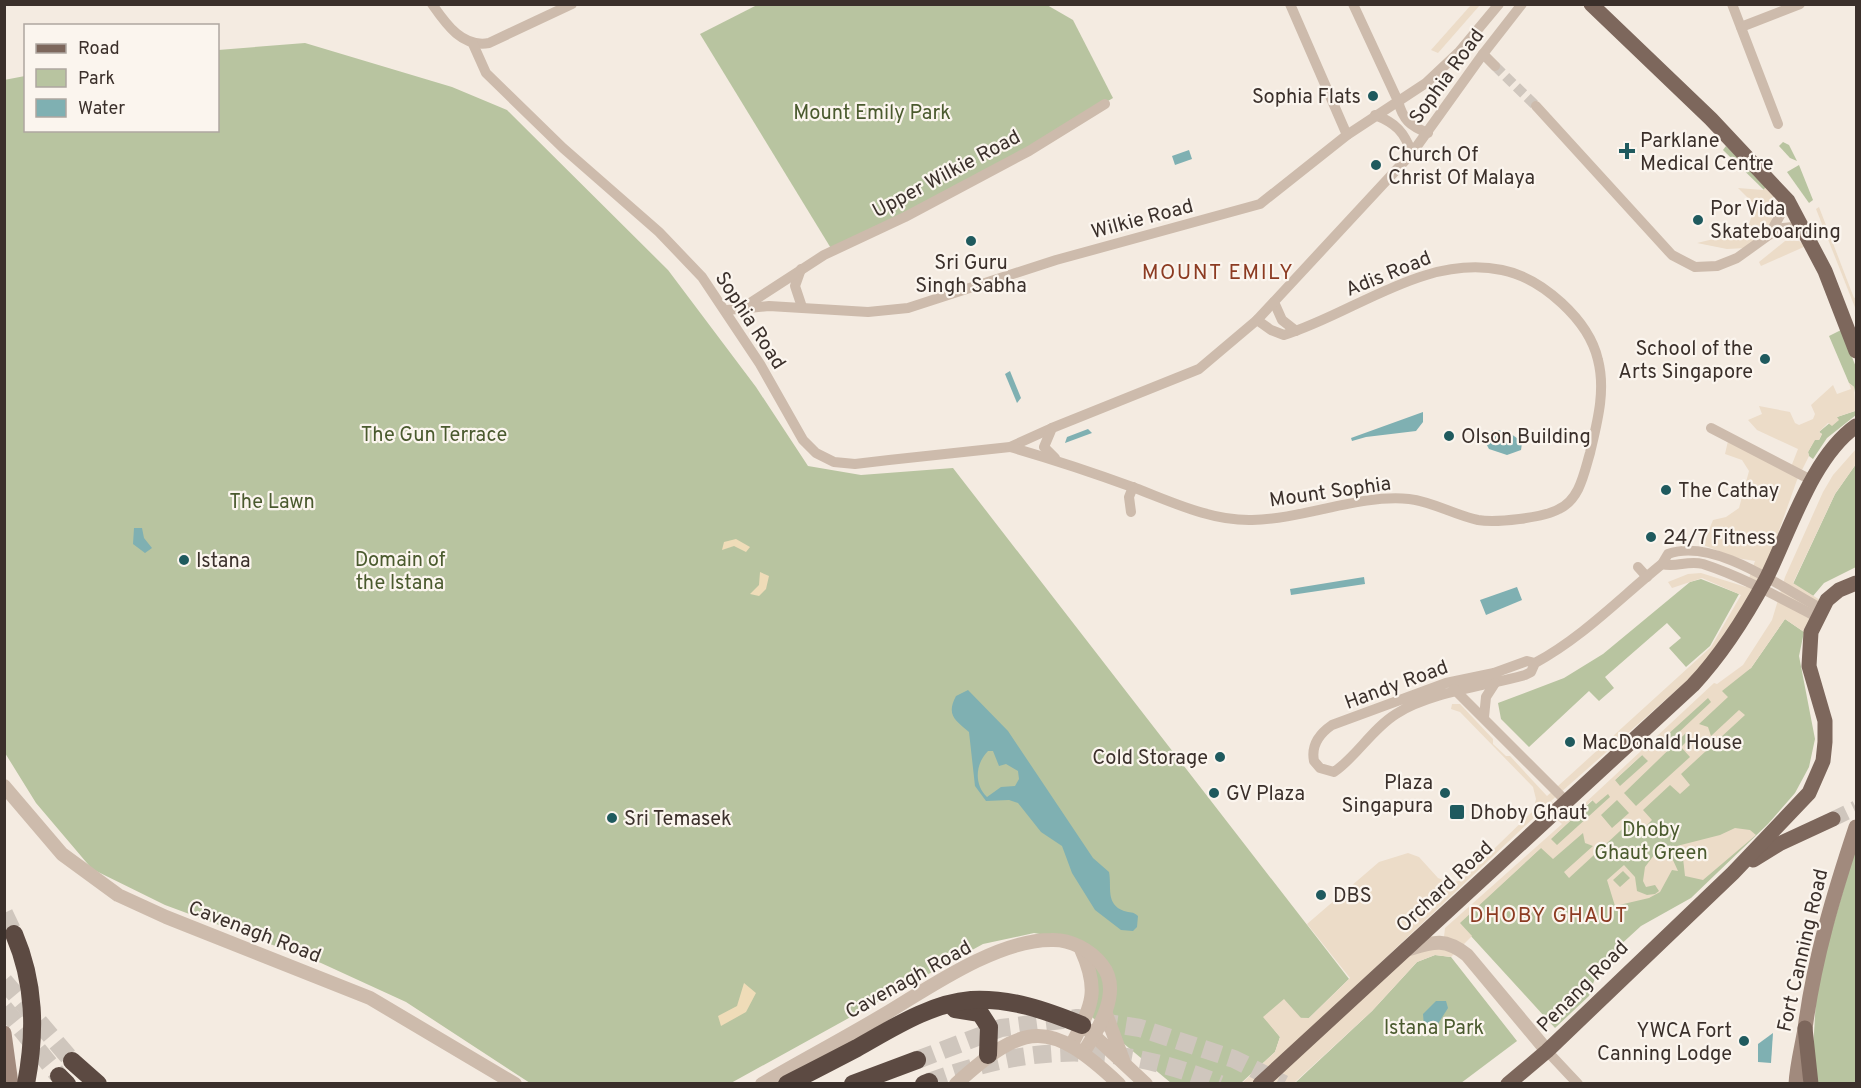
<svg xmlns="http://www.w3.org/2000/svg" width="1861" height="1088" font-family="Overpass,sans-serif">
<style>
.green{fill:#b8c4a0}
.sand{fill:#efdcb8}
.plaza{fill:#ecdcc8;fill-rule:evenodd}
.water{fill:#7fb0b2;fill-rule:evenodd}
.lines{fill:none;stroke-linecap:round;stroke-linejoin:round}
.minor-tunnel{stroke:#cfc6bd;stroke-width:10;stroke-dasharray:10 5;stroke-linecap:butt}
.primary-tunnel{stroke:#cfc6bd;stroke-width:15;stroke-dasharray:15 8;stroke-linecap:butt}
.motorway-tunnel{stroke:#cfc6bd;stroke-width:18;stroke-dasharray:18 9;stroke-linecap:butt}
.minor{stroke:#cdbbac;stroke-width:10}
.tertiary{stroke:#cdbbac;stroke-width:14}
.secondary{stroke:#a18a7d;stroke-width:15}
.primary{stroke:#7d675c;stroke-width:15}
.motorway{stroke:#5c4a42;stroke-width:18}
.poi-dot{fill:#1f5a5e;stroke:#fbf5ee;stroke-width:2}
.labels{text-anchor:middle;stroke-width:4.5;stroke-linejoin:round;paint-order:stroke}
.street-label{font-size:20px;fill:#3b302b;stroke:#fbf5ee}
.poi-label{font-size:20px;fill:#3b302b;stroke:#fbf5ee;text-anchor:start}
.park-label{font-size:20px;fill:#4a5a2e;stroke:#fbf5ee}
.neighbourhood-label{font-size:21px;letter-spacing:1.5px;fill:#8c3b22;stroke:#fbf5ee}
</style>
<rect width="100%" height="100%" fill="#f4ebe1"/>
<g class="green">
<polygon points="757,5 1047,5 1073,20 1113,98 1040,142 832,250 700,34"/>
<polygon points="305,43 452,87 507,110 668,270 756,387 808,466 861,475 953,468 1349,979 1309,1018 1264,1017 1280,1037 1275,1052 1241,1083 1171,1083 1087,1013 1096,981 1068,939 1034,933 983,944 731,1083 530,1083 406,1002 321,963 165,905 92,869 36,803 5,753 4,80 25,76 26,130 218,130 218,50"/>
<polygon points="1783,142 1789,145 1797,161 1790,158 1779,146"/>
<polygon points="1726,146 1767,186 1764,190 1723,150"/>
<polygon points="1799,165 1813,200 1809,203 1787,172"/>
<polygon points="1841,330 1856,367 1856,398 1854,387 1849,383 1829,336"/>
<polygon points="1855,411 1856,415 1827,438 1813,459 1809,456 1808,452 1815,439 1819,440 1822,434 1819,432 1837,417"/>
<polygon points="1856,464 1856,567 1824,583 1813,596 1793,584 1835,494"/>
<polygon points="1701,579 1739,594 1710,646 1686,667 1669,648 1681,638 1667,623 1605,677 1614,688 1599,701 1589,691 1529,747 1501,719 1498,703 1564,678 1603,654 1690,582"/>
<polygon points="1785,619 1804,632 1799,656 1815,739 1809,767 1795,793 1768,824 1691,898 1641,926 1605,959 1595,978 1589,996 1555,1028 1459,923 1715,688 1751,668"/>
<polygon points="1856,846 1856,1083 1817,1083 1813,1051 1817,981"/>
<polygon points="1435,955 1451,957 1517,1041 1461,1083 1294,1084 1372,1011 1417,962"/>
</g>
<g class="sand">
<polygon points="736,539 750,547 746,552 734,546 722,550 724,542"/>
<polygon points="760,572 769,576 766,589 759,596 750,594 759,585"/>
<polygon points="744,983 756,993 746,1012 721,1026 718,1016 737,1006"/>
</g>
<g class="plaza">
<polygon points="1471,5 1480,5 1438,53 1431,50"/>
<polygon points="1767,186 1774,195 1771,210 1773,226 1752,245 1746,248 1727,249 1697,243 1747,231 1755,205 1738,188 1763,190"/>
<polygon points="1819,207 1854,298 1856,297 1856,310 1816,209"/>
<polygon points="1785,241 1799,241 1806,246 1761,266 1759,262"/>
<path d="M1849 383 1854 387 1856 416 1855 411 1837 417 1839 420 1832 426 1828 423 1819 432 1822 434 1819 440H1815L1808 452 1809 456 1797 480 1771 553 1747 602 1698 671 1551 801 1569 818 1714 683 1717 684 1743 665 1772 620 1785 577 1823 492 1833 475 1856 449V464L1835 494 1793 583 1820 600 1804 632 1785 619 1751 668 1722 691 1728 697 1699 724 1708 727 1711 736 1739 710 1745 715 1681 774 1690 785 1680 794 1670 785 1643 810 1652 820 1642 830 1632 820 1569 878 1564 872 1593 846 1585 843 1583 833 1553 859 1541 848 1460 923 1472 936 1451 957 1435 955 1417 962 1372 1011 1294 1083 1241 1084 1275 1052 1280 1037 1263 1017 1284 999 1301 1018H1309L1350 978 1307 924 1379 862 1408 853 1419 857 1438 878 1450 883 1462 880 1533 811 1536 799 1533 787 1460 712 1451 709 1452 704H1460L1493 739V744L1506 756H1510L1547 796 1711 647 1741 595 1702 578 1672 588 1668 582 1688 574 1701 573 1746 587 1755 561 1737 558 1703 545 1713 520 1726 517 1739 508 1749 471 1742 460 1725 454 1728 441 1789 472 1798 449 1757 430 1748 420 1762 414 1759 406 1790 412 1795 423 1799 425 1813 419 1815 414 1811 405 1833 385 1837 394 1851 389ZM1708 698 1711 702 1659 751 1655 746ZM1687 732 1691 737 1681 747 1690 757 1636 806 1624 793ZM1642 755 1648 761 1620 786 1615 780ZM1608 794 1610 797 1557 845 1551 839 1592 800 1596 804ZM1617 800 1629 813 1612 828 1601 815ZM1544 808 1562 824 1445 928 1444 937 1406 950 1358 984Z"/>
<path d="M1735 828 1750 830 1756 835 1703 880 1685 876 1683 858 1674 852 1665 851 1659 853 1660 858H1672L1678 871 1672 870 1660 892 1649 898 1615 906 1607 880 1624 865 1635 877 1637 891 1647 895 1655 894 1659 891 1655 885 1646 887 1643 881 1645 867 1654 855 1673 847 1720 835ZM1623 871 1630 878 1620 887 1613 880Z"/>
</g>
<g class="water">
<polygon points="1189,150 1192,159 1175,165 1172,156"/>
<polygon points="1010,371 1021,398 1017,403 1005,374"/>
<polygon points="1423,412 1423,422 1416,431 1366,437 1352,441 1351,438"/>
<polygon points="1088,429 1092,433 1065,443 1067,437"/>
<path d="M1493 430C1505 430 1514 434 1522 443L1521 450 1507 455 1489 449 1483 438Z"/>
<polygon points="134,528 142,528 144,538 152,548 145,553 133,544"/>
<polygon points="1364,577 1365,584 1291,595 1290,589"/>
<polygon points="1517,587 1522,600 1486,615 1480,600"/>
<path d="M968 690 1008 731 1093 858 1109 872C1112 887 1105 904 1124 911 1130 913 1133 911 1138 916L1137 927 1133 931 1121 930 1095 910 1072 873 1062 846 1041 832 1018 803 1009 800 986 801 975 786 969 732C955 720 946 715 956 696ZM988 751H993L999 766 1006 764 1018 771 1019 779 1015 786 1001 787 987 797C974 785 975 764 988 751Z"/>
<polygon points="1436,1001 1446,1001 1448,1008 1436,1027 1428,1030 1424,1026 1423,1014"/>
<polygon points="1773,1033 1771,1063 1758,1062 1758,1044"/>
</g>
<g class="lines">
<polyline class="minor-tunnel" points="1495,66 1536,106"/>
<polyline class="primary-tunnel" points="1833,819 1856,808"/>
<g class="motorway-tunnel">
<polyline points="4,913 14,934"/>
<polyline points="4,981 72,1061"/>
<polyline points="4,1008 59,1076"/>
<polyline points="917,1060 1001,1028 1077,1018 1140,1028 1234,1059 1284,1084"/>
<path d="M929 1082C1033 1043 1117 1042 1220 1084"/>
</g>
<g class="minor">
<path d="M432 4C446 24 462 48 489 43L572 4"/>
<polyline points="1290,4 1347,135"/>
<path d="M1353 4 1398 101C1403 120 1410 126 1428 133"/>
<polyline points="1732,4 1778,124"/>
<polyline points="1741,27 1800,4"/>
<polyline points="473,44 486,73 563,148 659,232 702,277 760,364 803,440 816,453 834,462 855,464 889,460 1010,447 1052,428"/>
<polyline points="1483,54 1495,66"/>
<polyline points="1536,106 1672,255 1695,267 1717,266 1737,258 1769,235 1788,201"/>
<path d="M1375 115C1396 123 1404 132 1412 153"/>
<polyline points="1773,229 1803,226"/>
<polyline points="801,269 795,286 802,307"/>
<polyline points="1274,302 1282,320 1296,331"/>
<polyline points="744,307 824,255 905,217 1029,151 1105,104"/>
<polyline points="727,310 769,306 868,312 908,308 1056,260 1260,204 1347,135 1426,83 1459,52 1499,4"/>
<polyline points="1711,428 1813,481"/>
<path d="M1010 447C1052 459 1094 473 1135 488 1172 502 1211 521 1252 520 1304 519 1359 494 1409 499 1434 502 1454 515 1478 520 1496 523 1543 518 1559 509 1580 499 1584 473 1590 453 1597 423 1606 391 1598 360 1589 320 1542 278 1502 270 1424 254 1355 313 1284 335L1271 330 1257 320"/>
<polyline points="1055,458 1044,447 1052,428 1199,369 1257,320 1412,153 1483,54 1522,4"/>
<polyline points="1131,512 1129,497 1133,487"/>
<path d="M1662 564C1676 568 1687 560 1703 564 1743 577 1780 598 1817 617"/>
<polyline points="1638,567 1647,577"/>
<path d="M1535 663 1531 672 1525 675C1486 686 1430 692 1396 714 1372 729 1357 756 1334 772L1320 768 1314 761C1311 746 1319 734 1332 725L1446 683 1494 673 1527 661 1535 663C1583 637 1620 598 1662 564L1668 554C1714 537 1782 588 1822 609"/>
<polyline points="1454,689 1566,801"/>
<polyline points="1484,717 1486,697 1495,683"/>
<polyline points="1547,1051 1578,1084"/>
</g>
<g class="tertiary">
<polyline points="4,786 62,854 118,895 166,917 370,998 515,1084"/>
<path d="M1406 950C1433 942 1444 937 1467 955L1547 1051"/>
<polyline points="1106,1014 1123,1060"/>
<polyline points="1088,1030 1146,1084"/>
<path d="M1072 1044C1092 1005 1100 991 1081 949"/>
<path d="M762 1084C803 1060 845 1038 885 1014 930 987 997 940 1051 940 1070 939 1091 950 1102 965 1123 991 1098 1030 1083 1053"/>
<path d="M956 1084C1025 1021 1050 1019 1119 1084"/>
</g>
<g class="secondary">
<polyline points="4,1033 11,1084"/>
<path d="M1796 1084C1797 1065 1802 1047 1805 1029 1814 959 1834 893 1856 827"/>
</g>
<g class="primary">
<polyline points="1591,4 1711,119 1788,201 1825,271 1856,351"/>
<polyline points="1753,860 1779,844 1833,819"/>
<polyline points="1805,1028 1811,1084"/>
<path d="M1260 1084 1693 685C1723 653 1745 618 1766 579 1790 531 1812 457 1856 426"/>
<polyline points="1508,1084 1547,1051 1733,873 1809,793 1823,761 1825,742 1825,721 1809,666 1811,632 1827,600 1839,590 1856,583"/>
</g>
<g class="motorway">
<path d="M14 934C35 983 36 1032 26 1084"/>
<polyline points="955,1009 980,1013 989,1027 988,1055"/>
<polyline points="72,1061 98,1084"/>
<polyline points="59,1076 67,1084"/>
<path d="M787 1084C811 1072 834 1060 857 1048 891 1029 931 1003 971 1000 1011 998 1045 1010 1082 1025"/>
<polyline points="853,1084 917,1060"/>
<polyline points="924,1084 929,1082"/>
</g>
</g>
<g class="poi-dot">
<circle cx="1373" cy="96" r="6"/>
<path d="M1624 142h6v6h6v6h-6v6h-6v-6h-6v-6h6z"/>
<circle cx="1376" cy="165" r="6"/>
<circle cx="1698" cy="220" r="6"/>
<circle cx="971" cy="241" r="6"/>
<circle cx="1765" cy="359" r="6"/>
<circle cx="1449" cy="436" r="6"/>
<circle cx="1666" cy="490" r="6"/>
<circle cx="1651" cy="537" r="6"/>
<circle cx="184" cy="560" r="6"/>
<circle cx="1570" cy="742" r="6"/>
<circle cx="1220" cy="757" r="6"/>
<circle cx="1214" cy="793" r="6"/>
<circle cx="1445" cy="793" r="6"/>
<rect x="1449" y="804" width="16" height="16" rx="3"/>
<circle cx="612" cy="818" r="6"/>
<circle cx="1321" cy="895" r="6"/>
<circle cx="1744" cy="1041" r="6"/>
</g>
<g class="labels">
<g class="street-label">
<text transform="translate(1446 76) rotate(-54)" y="7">Sophia Road</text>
<text transform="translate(946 173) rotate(-28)" y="7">Upper Wilkie Road</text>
<text transform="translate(1142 218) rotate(-15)" y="7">Wilkie Road</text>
<text transform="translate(1388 273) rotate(-22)" y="7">Adis Road</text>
<text transform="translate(751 320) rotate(57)" y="7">Sophia Road</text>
<text transform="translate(1330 491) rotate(-8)" y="7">Mount Sophia</text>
<text transform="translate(1396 684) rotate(-20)" y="7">Handy Road</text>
<text transform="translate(1444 886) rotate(-43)" y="7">Orchard Road</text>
<text transform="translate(255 931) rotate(21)" y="7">Cavenagh Road</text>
<text transform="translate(1802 950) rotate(-77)" y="7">Fort Canning Road</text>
<text transform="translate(908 979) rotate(-29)" y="7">Cavenagh Road</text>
<text transform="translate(1582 986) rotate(-45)" y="7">Penang Road</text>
</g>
<g class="poi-label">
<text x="1361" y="103" text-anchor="end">Sophia Flats</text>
<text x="1640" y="147">Parklane<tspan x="1640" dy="23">Medical Centre</tspan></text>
<text x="1388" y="161">Church Of<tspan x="1388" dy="23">Christ Of Malaya</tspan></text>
<text x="1710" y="215">Por Vida<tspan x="1710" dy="23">Skateboarding</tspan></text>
<text x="971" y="269" text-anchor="middle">Sri Guru<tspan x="971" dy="23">Singh Sabha</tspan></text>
<text x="1753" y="355" text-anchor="end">School of the<tspan x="1753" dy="23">Arts Singapore</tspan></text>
<text x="1461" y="443">Olson Building</text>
<text x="1678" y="497">The Cathay</text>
<text x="1663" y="544">24/7 Fitness</text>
<text x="196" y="567">Istana</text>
<text x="1582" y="749">MacDonald House</text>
<text x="1208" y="764" text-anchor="end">Cold Storage</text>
<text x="1433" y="789" text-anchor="end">Plaza<tspan x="1433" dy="23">Singapura</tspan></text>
<text x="1226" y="800">GV Plaza</text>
<text x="1470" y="819">Dhoby Ghaut</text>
<text x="624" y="825">Sri Temasek</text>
<text x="1333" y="902">DBS</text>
<text x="1732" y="1037" text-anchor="end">YWCA Fort<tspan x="1732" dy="23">Canning Lodge</tspan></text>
</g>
<g class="park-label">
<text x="872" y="119">Mount Emily Park</text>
<text x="434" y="441">The Gun Terrace</text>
<text x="272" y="508">The Lawn</text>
<text x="400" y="566">Domain of<tspan x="400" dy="23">the Istana</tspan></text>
<text x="1651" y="836">Dhoby<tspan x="1651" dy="23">Ghaut Green</tspan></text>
<text x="1434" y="1034">Istana Park</text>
</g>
<g class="neighbourhood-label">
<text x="1218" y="279">MOUNT EMILY</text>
<text x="1549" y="922">DHOBY GHAUT</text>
</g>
</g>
<rect width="1861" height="1088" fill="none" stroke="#3b302b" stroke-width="12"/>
<rect x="24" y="24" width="195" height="108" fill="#fbf5ee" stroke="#aea6a0" stroke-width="1.5"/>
<rect x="36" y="44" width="30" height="9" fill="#7d675c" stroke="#aea6a0" stroke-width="1.5"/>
<text x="78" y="54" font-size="18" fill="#3b302b">Road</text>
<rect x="36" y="69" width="30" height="18" fill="#b8c4a0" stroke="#aea6a0" stroke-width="1.5"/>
<text x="78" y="84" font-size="18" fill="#3b302b">Park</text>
<rect x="36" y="99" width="30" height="18" fill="#7fb0b2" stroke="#aea6a0" stroke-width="1.5"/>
<text x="78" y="114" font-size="18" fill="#3b302b">Water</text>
</svg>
